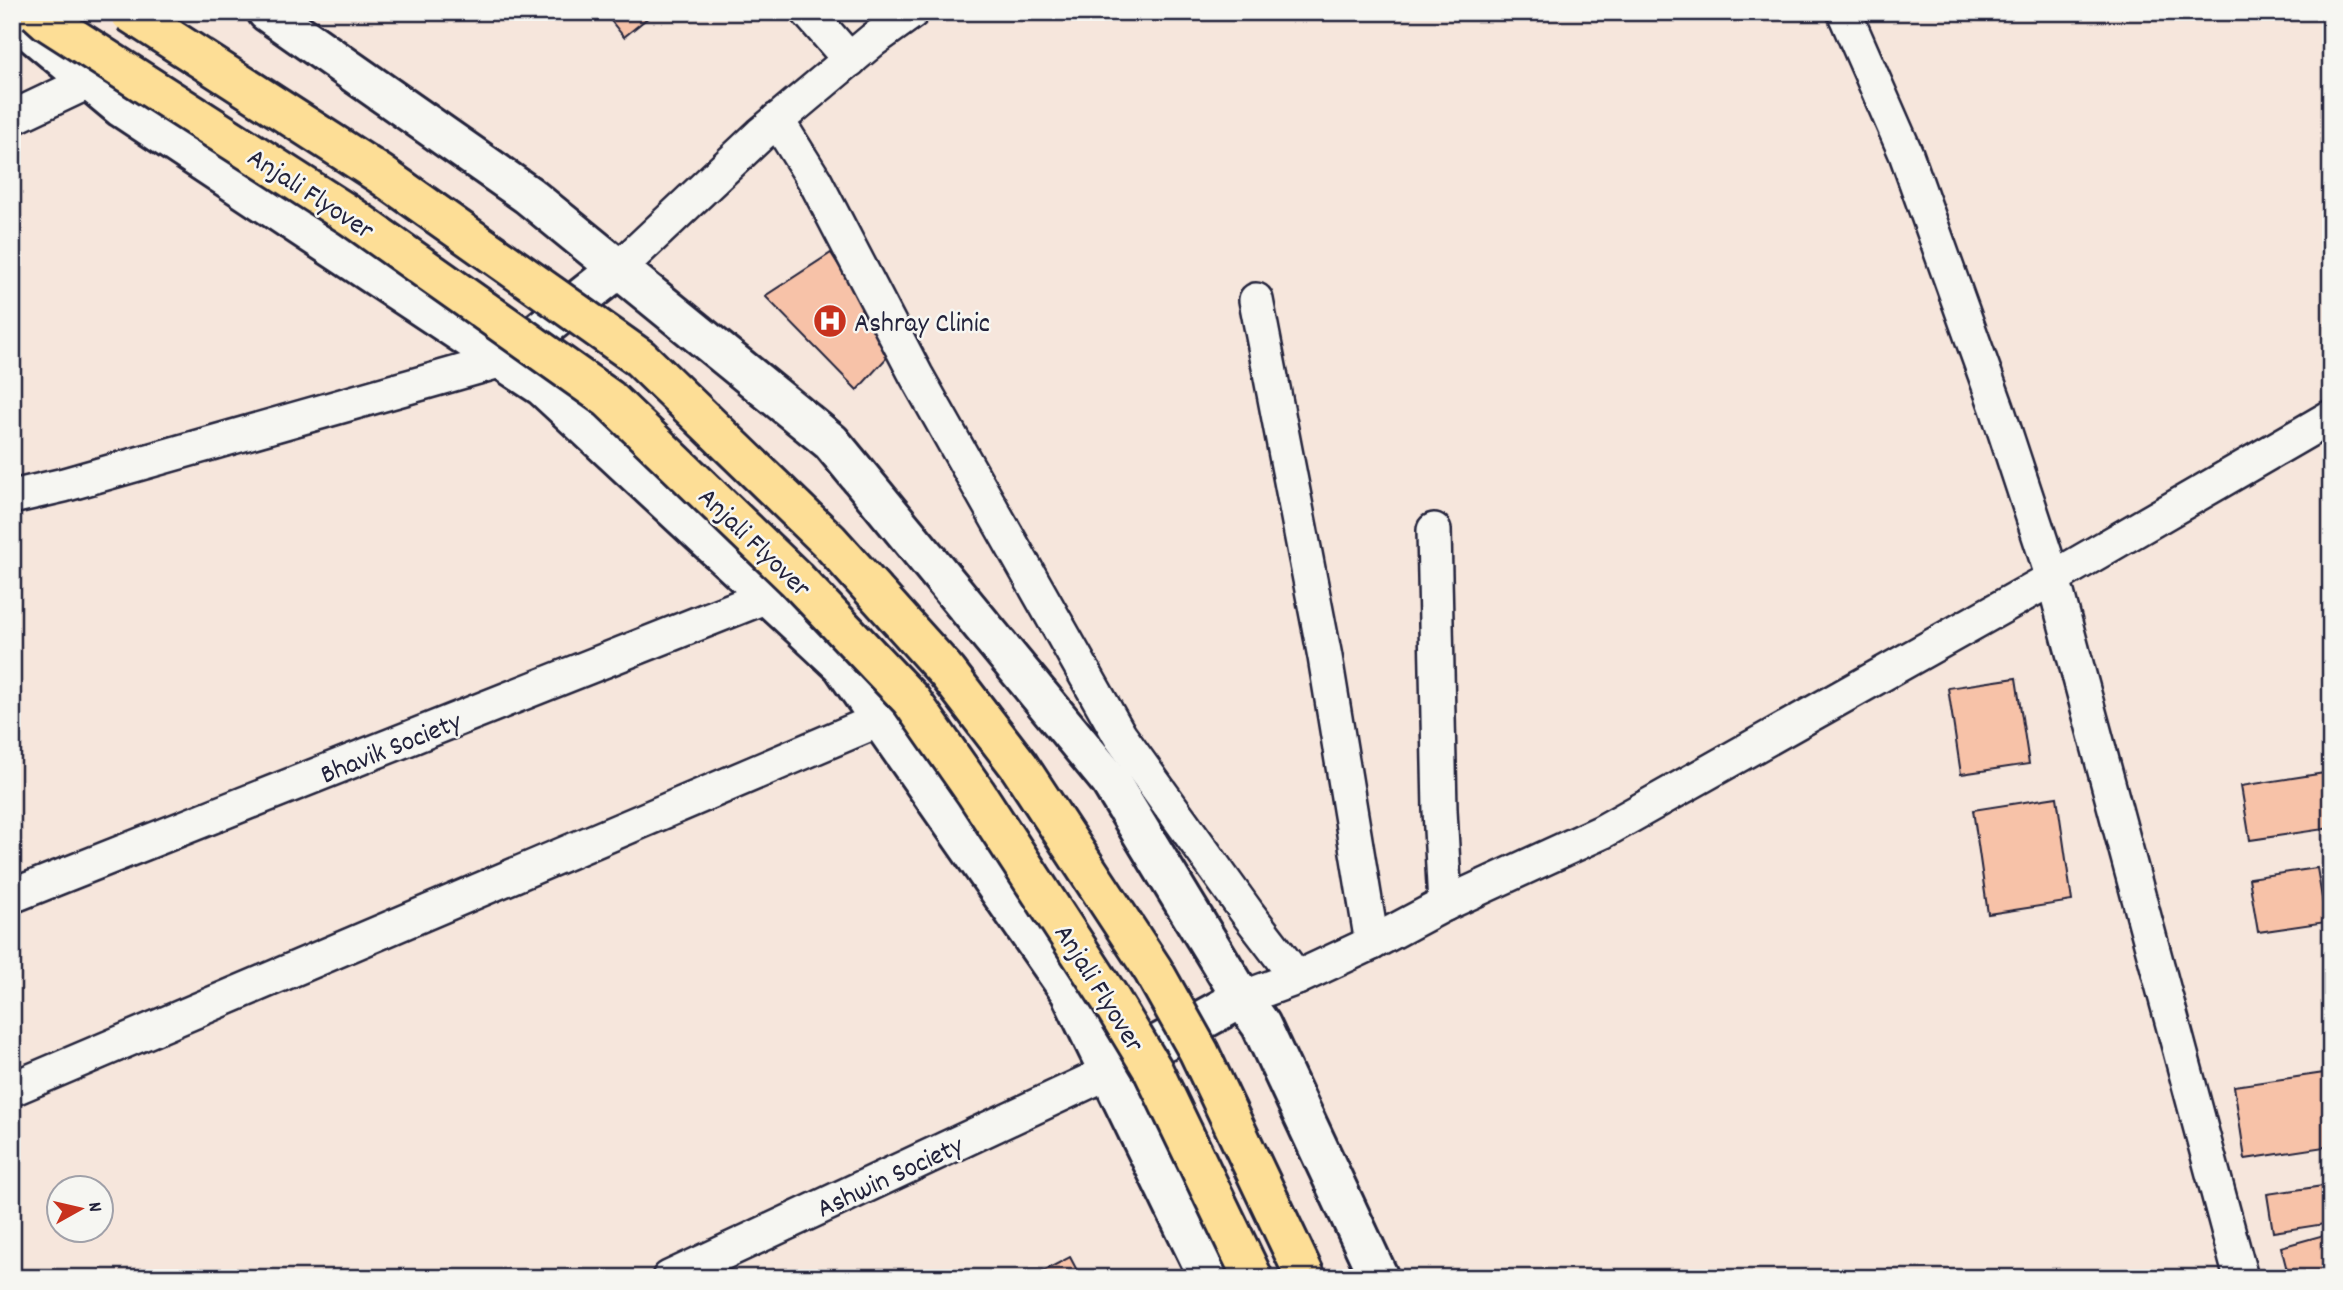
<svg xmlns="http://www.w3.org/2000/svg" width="2343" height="1290" font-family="Dekko,sans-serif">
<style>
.building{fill:#f7c2a8;stroke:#22223b;stroke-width:2}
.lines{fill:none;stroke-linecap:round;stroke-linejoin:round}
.street-casing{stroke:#22223b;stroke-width:38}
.secondary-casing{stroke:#22223b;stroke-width:44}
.street{stroke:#f6f6f2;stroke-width:33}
.secondary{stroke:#f6f6f2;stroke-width:38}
.primary-bridge-casing{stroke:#22223b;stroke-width:44;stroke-linecap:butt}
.primary-bridge{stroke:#fdde96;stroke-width:38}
.labels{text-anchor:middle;stroke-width:5;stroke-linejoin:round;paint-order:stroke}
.street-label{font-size:28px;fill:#22223b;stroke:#f6f6f2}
.poi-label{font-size:28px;fill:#22223b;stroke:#f6f6f2;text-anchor:start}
</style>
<rect width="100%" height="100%" fill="#f6e6dc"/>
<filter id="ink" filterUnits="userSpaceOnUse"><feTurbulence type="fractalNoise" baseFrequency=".0143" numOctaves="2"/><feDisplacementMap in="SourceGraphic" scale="14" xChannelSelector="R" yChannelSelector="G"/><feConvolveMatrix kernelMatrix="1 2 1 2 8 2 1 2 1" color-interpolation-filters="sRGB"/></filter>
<g filter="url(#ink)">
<g class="building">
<polygon points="604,12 655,12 624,37"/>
<polygon points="831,253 893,351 857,390 765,296"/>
<polygon points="2016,678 2029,764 1961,774 1948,688"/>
<polygon points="2331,772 2331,828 2250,840 2241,786"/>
<polygon points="2057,797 2072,901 1988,914 1973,810"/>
<polygon points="2331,867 2331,909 2324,868"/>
<polygon points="2317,868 2326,922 2258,932 2249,878"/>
<polygon points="2331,1072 2331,1146 2245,1159 2234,1086"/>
<polygon points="2330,1185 2331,1223 2273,1232 2267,1194"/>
<polygon points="2331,1233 2331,1278 2289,1278 2281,1247"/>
<polygon points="1070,1257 1081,1278 1030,1278"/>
</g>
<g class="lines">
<g class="street-casing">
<g id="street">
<polyline points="808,12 850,60"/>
<polyline points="1844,12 1906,154 1997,408 2053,578 2241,1278"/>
<polyline points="12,118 88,82"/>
<polyline points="777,120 815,181 916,375 1120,736 1248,914 1297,978"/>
<polyline points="618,269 761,134 873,40 912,12"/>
<polyline points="1256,300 1325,657 1372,943"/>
<polyline points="12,497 64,485 503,360"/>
<polyline points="1434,530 1440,810 1445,904"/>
<polyline points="12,896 767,596"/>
<polyline points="1242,998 1297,978 1372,943 1445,904 1602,832 2053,578 2331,417"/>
<polyline points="12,1089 879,720"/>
<polyline points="669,1278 1109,1072"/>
</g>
</g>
<g class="secondary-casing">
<g id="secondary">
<polyline points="267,12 528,195 831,442 1110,781 1242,998 1261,1025 1379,1278"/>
<polyline points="12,16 122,108 543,387 842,665 1070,992 1209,1278"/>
<polyline points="503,360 618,269"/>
<polyline points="1115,1068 1242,998"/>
</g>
</g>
<use href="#street" class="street"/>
<use href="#secondary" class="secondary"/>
<g class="primary-bridge-casing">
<g id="primary-bridge">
<polyline points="37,12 47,21 352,217 609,399 795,578 911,700 976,793 1109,997 1153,1070 1253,1278"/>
<polyline points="129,12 380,174 640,358 829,541 947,672 1019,766 1153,970 1199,1052 1306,1278"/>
</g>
</g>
<use href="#primary-bridge" class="primary-bridge"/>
</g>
</g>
<defs>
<g id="hospital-disc" transform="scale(1.75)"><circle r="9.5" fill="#c8321e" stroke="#f6f6f2"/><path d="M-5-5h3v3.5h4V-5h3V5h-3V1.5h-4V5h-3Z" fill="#fff"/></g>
</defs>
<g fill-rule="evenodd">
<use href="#hospital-disc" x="830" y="321"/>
</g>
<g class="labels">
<g class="street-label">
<text transform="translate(312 192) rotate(33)" y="10">Anjali Flyover</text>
<text transform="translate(756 541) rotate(44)" y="10">Anjali Flyover</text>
<text transform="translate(390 746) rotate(-22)" y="10">Bhavik Society</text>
<text transform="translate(1101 987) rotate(58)" y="10">Anjali Flyover</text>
<text transform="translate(889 1175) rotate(-25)" y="10">Ashwin Society</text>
</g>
<g class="poi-label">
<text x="854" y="331">Ashray Clinic</text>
</g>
</g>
<rect width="2343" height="1290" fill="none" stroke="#f6f6f2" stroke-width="42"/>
<rect x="21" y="21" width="2301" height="1248" fill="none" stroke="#22223b" stroke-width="2.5" filter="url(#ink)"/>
<g transform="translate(80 1209) rotate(82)"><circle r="33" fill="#f6f6f2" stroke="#a1a1a9" stroke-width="2"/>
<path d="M0-5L12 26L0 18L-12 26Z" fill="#c8321e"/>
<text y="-10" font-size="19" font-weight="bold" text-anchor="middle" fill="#22223b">N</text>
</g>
</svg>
